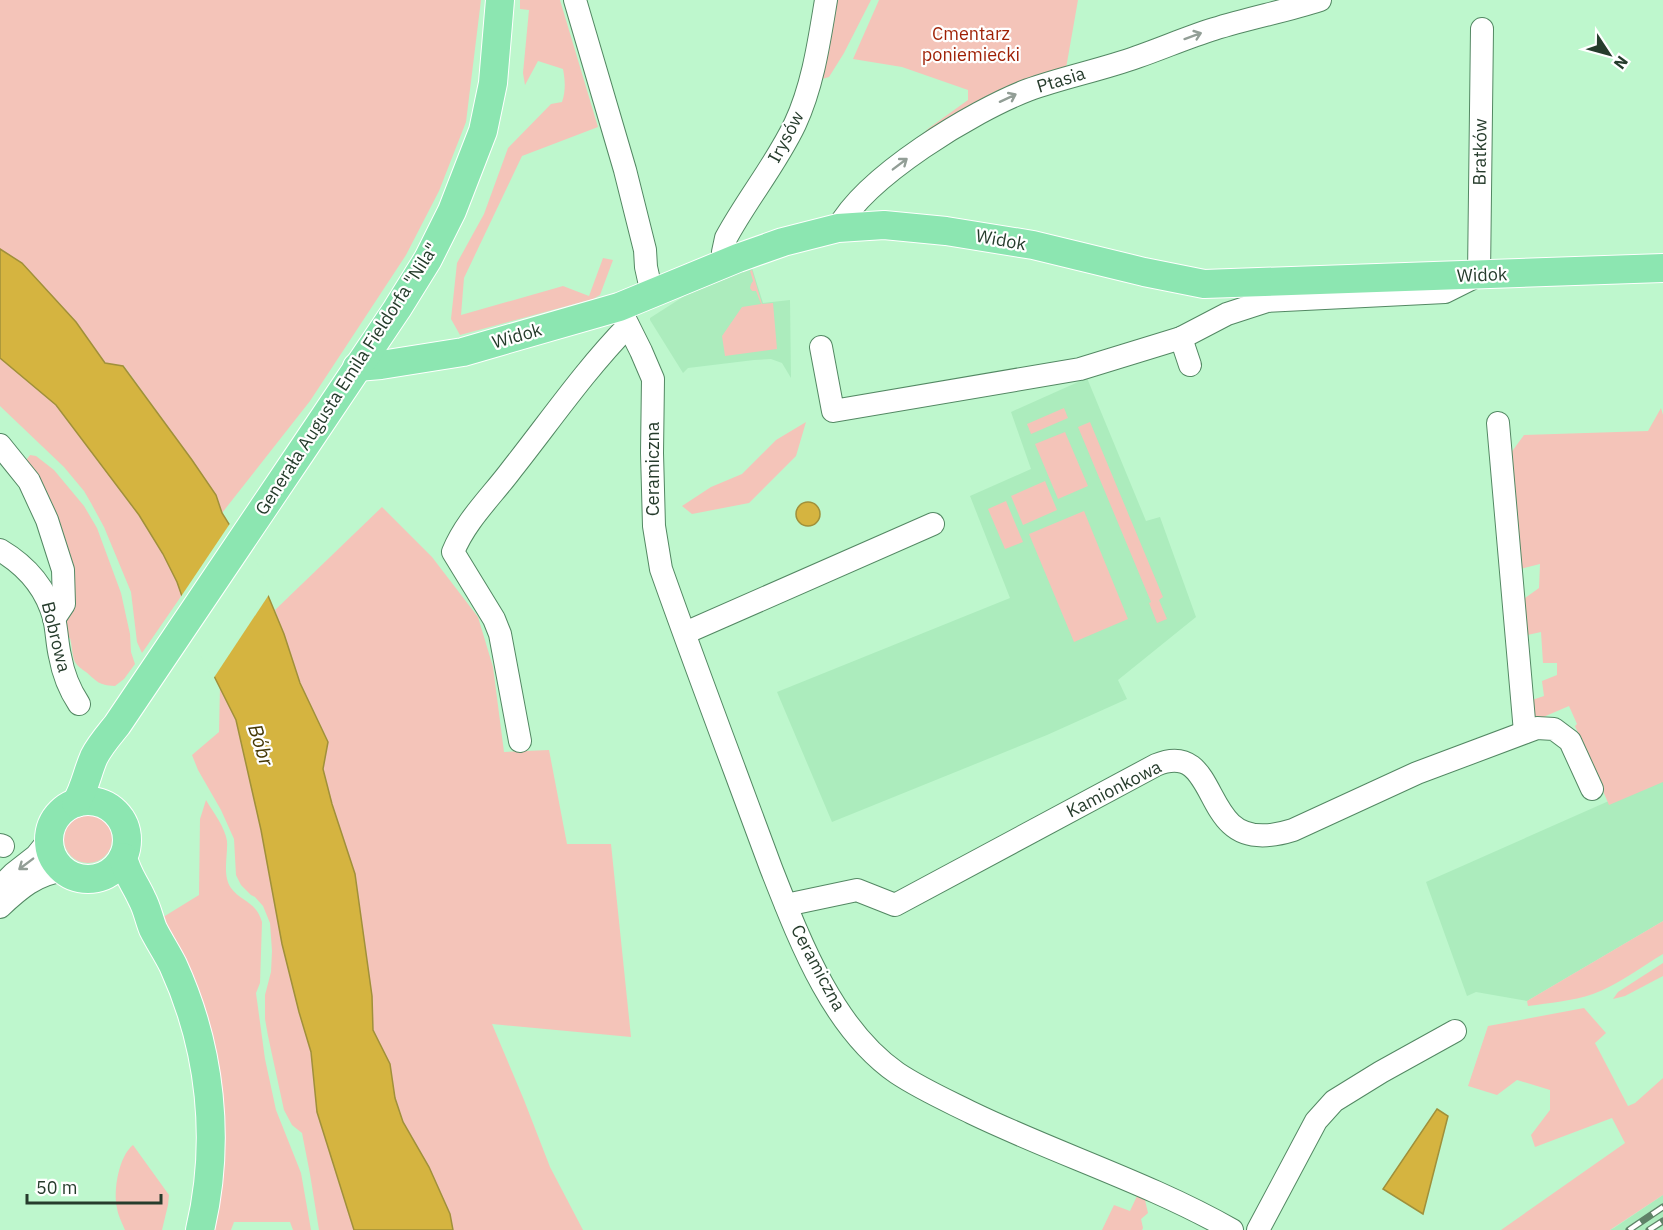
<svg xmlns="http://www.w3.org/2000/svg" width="1663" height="1230" font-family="'IBM Plex Sans',sans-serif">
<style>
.built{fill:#acecbd}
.green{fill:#f4c4b9}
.water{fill:#d5b440;stroke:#a0903a;stroke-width:1.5}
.pier{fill:#bef7cd}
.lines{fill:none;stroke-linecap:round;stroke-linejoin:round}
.minor-casing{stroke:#538863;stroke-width:24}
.major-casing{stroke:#fff;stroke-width:30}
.minor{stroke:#fff;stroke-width:22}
.major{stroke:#8ce6b1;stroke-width:28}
.rail-casing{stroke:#5f8268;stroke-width:7}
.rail{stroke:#fff;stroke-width:4.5;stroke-dasharray:14;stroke-linecap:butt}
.oneway{stroke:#929e96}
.labels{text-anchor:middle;stroke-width:4.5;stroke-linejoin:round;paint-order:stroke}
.park-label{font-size:18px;fill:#9e1f04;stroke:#fff}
.street-label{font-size:18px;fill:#263c2c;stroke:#fff}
.water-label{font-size:20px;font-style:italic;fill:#443705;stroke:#fff}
</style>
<rect width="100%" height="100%" fill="#bef7cd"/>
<g class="built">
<polygon points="752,268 763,303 790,300 791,378 782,363 771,359 754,360 688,368 683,373 650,320 650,318 686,295"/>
<polygon points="1087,378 1146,521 1160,517 1196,617 1118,680 1127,699 1047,735 832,822 777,692 1010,598 970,496 1031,469 1011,412"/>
<polygon points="1663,777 1663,921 1527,1001 1476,992 1467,996 1426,882"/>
<polygon points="1663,1195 1663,1230 1610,1230 1614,1228"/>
</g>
<g class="green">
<polygon points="0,0 481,0 466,122 439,191 406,255 310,401 222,513 216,495 192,460 124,366 105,363 76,322 22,263 0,249"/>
<path d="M520 0H560L598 127 522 156 464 278 461 315 563 286 589 296 603 258 613 260 600 295 593 299 460 335 451 319 457 263 484 214 508 148 551 104 562 102C566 90 565 80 563 69L538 61 525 85 523 73 529 10 520 9Z"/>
<polygon points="833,0 871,0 844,53 829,77 822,79"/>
<polygon points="879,0 1078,0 1065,74 906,149 929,128 968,100 968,90 902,67 853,59"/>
<polygon points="752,270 762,304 773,303 777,349 725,356 722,336 742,307 761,304 756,291 752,291 750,288 751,284 753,281 750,271"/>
<polygon points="0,358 56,405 82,438 139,515 163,554 177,582 182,595 142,653 137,642 131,592 104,527 91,503 84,491 64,467 0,406"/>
<polygon points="1064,408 1068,418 1031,434 1027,424"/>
<polygon points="1661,408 1663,415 1663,782 1609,805 1575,726 1577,724 1569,706 1534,721 1529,701 1544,696 1542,681 1557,675 1557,663 1543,663 1541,632 1523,636 1521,601 1539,588 1540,564 1516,570 1505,461 1524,435 1648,431"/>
<polygon points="806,422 796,456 749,503 692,514 682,506 711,487 742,474 776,440"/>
<polygon points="1090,422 1163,597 1159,600 1167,619 1157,623 1149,603 1151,602 1078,427"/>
<polygon points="1065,432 1088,486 1058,499 1035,444"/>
<path d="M30 455 36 456 54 470 84 506 97 528 121 593 130 634 131 652 135 664 124 679 115 686C98 685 98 682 86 672 82 669 78 667 75 662 72 656 72 645 70 638H66L63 626 71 611 26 465 27 459Z"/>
<polygon points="1045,481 1057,510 1023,525 1011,496"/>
<polygon points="1006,501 1023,542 1005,549 988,509"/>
<polygon points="382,507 432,557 478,617 493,667 504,752 549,750 567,844 611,844 631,1037 492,1024 524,1100 550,1167 583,1230 453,1230 450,1214 429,1167 403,1122 395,1098 390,1064 373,1030 372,996 355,874 332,804 323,769 328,741 300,683 284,635 275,610"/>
<polygon points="1084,511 1128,619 1074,642 1029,534"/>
<polygon points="220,686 236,720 261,830 282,944 299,1012 311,1052 317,1112 354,1230 319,1230 310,1174 302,1133 292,1125 284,1110 268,1036 265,1019 265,995 271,972 272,951 270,923 263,906 255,897 251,895 241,885 236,875 234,839 221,810 198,770 192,755 219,732"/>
<path d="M206 800C213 812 225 827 227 841 228 856 222 875 231 888 241 902 256 901 262 922L260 983 256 993 265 1059 276 1110 301 1173 311 1230H293L290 1222H234L231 1230H214L225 1159 223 1102 160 919 199 895 200 819Z"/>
<circle cx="88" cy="839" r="24"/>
<path d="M1663 921V954C1641 967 1618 985 1593 994 1572 1001 1550 1003 1528 1006L1527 1001Z"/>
<polygon points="1663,963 1663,976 1625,996 1613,999 1618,992"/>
<polygon points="1584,1008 1606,1033 1595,1043 1628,1106 1635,1103 1663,1078 1663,1195 1610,1230 1501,1230 1625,1143 1612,1118 1535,1147 1531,1135 1550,1110 1550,1090 1517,1080 1497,1095 1468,1086 1488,1026"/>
<path d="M133 1145 169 1195 168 1205 162 1230H125C122 1223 118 1215 117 1208 113 1190 119 1156 133 1145Z"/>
<polygon points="1137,1196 1145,1200 1148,1213 1141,1219 1143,1228 1142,1230 1102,1230 1114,1205 1130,1211"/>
</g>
<g class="water">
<polygon points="0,249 22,263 76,322 105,363 123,366 192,460 216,495 222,513 257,569 284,634 300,683 328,742 323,769 332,804 355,874 372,996 373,1030 390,1064 395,1098 403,1122 429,1167 450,1214 453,1230 354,1230 317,1112 311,1052 299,1012 282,944 261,830 236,720 200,648 177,582 163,554 139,515 56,405 0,358"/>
<circle cx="808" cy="514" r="12"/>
<polygon points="1437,1109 1448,1116 1423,1214 1383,1189"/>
</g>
<polygon class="pier" points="231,522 260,568 270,593 213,679 197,649 180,598"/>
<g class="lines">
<g class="minor-casing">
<g id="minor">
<polyline points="575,0 625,170 645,250 646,267 652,294"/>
<path d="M838 228C866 176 973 111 1028 90 1064 77 1101 70 1137 57 1163 48 1188 37 1214 29 1249 18 1286 11 1320 0"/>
<path d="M724 263 723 252 726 238C747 199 776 164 795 124 813 85 819 42 826 0"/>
<path d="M619 307 641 351 653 379 652 453 654 526 661 569C685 637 710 704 735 771 747 804 759 836 771 868 799 939 832 1028 897 1073 921 1089 946 1100 972 1113 1057 1154 1149 1183 1232 1230"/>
<polyline points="1181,338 1190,365"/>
<polyline points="821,347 833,411 1080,369 1181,338 1227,314 1267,301 1445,292 1479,275 1482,29"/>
<polyline points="1498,423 1525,732"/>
<polyline points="0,445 29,481 47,520 63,570 64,604 54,619"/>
<path d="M0 550C27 566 46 588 54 618 57 630 57 644 60 656 63 673 69 689 79 704"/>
<polyline points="685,633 933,524"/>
<path d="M520 741 500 634 494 619 453 552C466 520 492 496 512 469 550 421 585 370 628 326"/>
<polyline points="0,845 3,846"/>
<polyline points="0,887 13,874 36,856 49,840"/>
<path d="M786 905 857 890 895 905 1156 765C1204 745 1205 800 1231 824 1248 840 1274 836 1293 830L1417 773 1537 728 1554 729 1570 741 1592 789"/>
<path d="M0 907C18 890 37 873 63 871"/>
<polyline points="1258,1230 1316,1121 1334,1101 1381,1072 1455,1031"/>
</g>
</g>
<g class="major-casing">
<g id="major">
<polyline points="357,367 381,365 463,352 501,341 619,307 738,258 783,242 838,228 884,225 946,231 1033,245 1144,272 1204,284 1663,268"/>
<circle cx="88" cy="840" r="39"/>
<path d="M76 803C85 788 87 773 94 757 100 745 109 735 117 725L299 455 397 309 428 259 452 211 483 131 493 83 500 0"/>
<path d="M123 857C127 875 135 883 142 899 147 908 149 919 153 929 159 941 167 953 173 965 211 1048 221 1141 200 1230"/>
</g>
</g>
<use href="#minor" class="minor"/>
<use href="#major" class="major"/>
<g class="rail-casing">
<g id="rail">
<polyline points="1629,1230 1663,1207"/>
<polyline points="1649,1230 1663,1221"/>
</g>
</g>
<use href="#rail" class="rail"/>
</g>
<defs><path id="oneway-shaft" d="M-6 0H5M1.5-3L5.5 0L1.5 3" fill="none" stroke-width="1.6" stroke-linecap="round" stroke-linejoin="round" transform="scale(1.5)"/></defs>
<g class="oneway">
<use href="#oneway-shaft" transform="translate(1193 36) rotate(-20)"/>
<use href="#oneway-shaft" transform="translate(1008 98) rotate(-25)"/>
<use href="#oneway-shaft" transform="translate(900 164) rotate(-37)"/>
<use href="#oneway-shaft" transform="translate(26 864) rotate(143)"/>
</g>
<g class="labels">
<g class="park-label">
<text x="971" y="40">Cmentarz<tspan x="971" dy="21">poniemiecki</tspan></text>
</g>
<g class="street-label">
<text transform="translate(1061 80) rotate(-17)" y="6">Ptasia</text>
<text transform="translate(786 137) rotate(-62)" y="6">Irysów</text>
<text transform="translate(1480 152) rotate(-89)" y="6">Bratków</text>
<text transform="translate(1001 240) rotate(10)" y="6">Widok</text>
<text transform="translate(1482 275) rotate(-2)" y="6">Widok</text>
<text transform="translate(517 336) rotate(-16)" y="6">Widok</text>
<text transform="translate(347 379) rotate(-57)" y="6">Generała Augusta Emila Fieldorfa "Nila"</text>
<text transform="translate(653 469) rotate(-90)" y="6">Ceramiczna</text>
<text transform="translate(56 637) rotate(76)" y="6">Bobrowa</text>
<text transform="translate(1114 789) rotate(-27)" y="6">Kamionkowa</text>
<text transform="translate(818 968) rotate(62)" y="6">Ceramiczna</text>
</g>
<g class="water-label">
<text transform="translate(261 745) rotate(72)" y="7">Bóbr</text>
</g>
</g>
<g transform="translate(1609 54) rotate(126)" stroke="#ffffff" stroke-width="4.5" paint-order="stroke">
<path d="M0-4.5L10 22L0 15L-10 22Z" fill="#263c2c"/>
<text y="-9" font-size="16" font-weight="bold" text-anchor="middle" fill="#263c2c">N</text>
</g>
<path d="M27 1194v9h134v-9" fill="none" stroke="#263c2c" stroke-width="3"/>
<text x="36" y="1194" font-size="18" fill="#263c2c" stroke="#ffffff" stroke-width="4.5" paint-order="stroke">50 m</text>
</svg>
